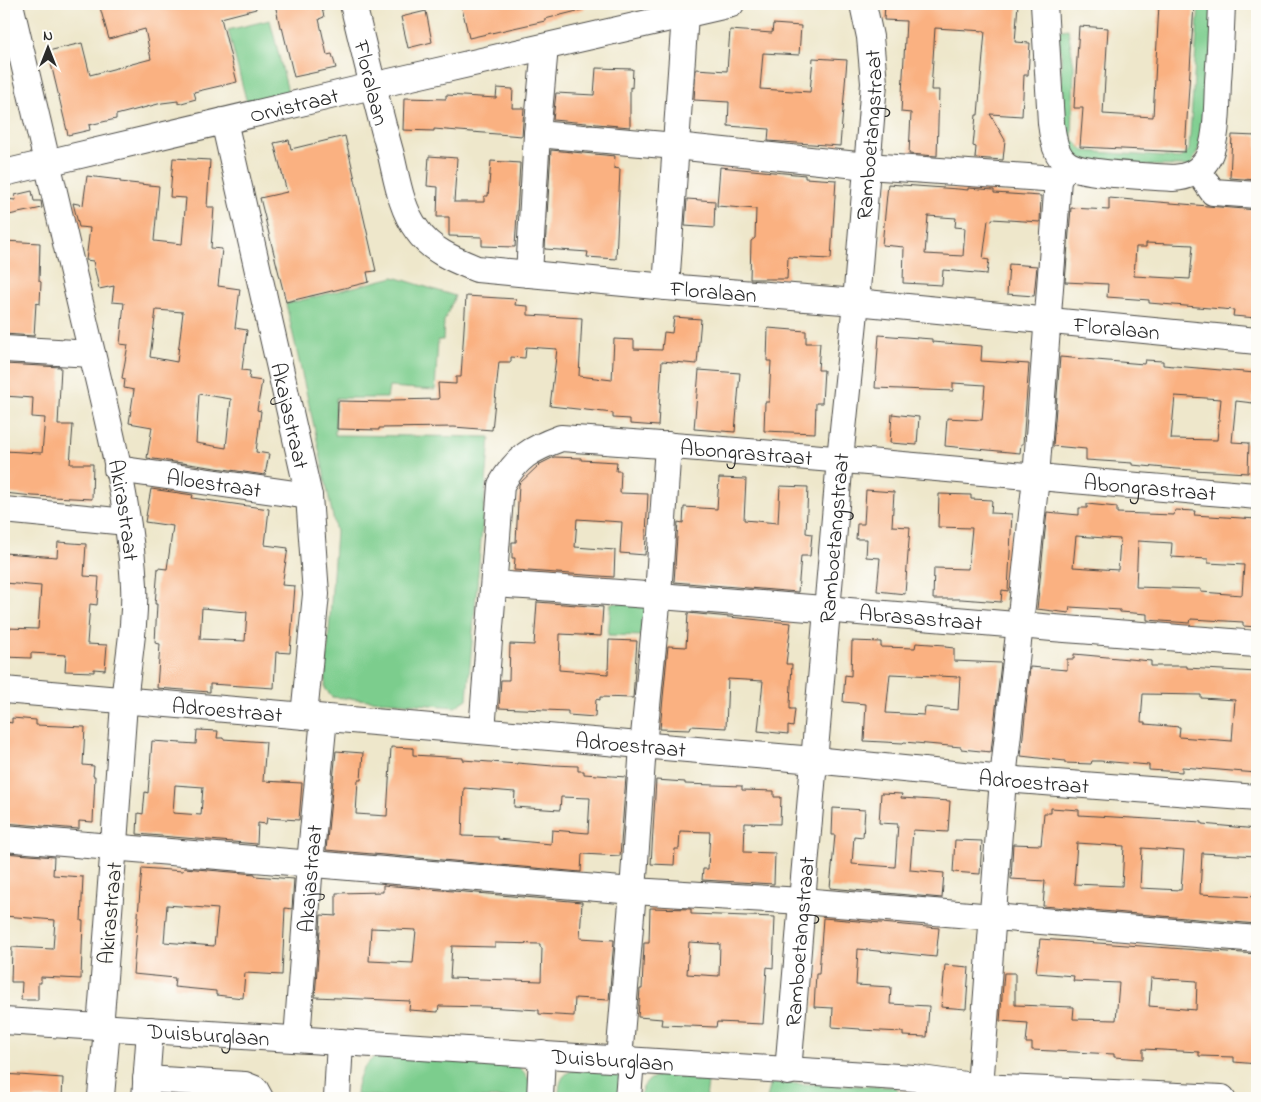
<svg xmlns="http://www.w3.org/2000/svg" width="1261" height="1102" font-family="'Indie Flower',sans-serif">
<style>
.green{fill:#7ccd8d;stroke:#547c5c}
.building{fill:#fab181;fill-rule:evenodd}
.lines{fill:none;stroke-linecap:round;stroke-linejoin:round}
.minor-casing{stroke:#484743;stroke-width:28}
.minor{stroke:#fff;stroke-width:26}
.labels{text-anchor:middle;stroke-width:4;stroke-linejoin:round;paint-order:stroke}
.street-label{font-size:22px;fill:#2b2b2b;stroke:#fdfcf7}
</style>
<rect width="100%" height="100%" fill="#fdfcf7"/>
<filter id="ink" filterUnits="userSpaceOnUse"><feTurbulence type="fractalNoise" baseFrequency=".02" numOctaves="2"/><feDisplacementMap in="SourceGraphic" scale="10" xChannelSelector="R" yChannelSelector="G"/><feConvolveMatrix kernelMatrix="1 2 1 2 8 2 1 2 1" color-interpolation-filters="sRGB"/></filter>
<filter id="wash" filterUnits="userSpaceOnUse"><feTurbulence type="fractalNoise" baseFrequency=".0096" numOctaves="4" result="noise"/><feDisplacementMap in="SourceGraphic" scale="20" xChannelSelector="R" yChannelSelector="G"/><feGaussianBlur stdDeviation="1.12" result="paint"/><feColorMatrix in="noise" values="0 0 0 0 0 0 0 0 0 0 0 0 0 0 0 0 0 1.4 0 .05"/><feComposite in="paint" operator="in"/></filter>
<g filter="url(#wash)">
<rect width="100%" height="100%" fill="#eee7cb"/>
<g class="green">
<polygon points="1199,4 1215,4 1206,132 1191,166 1096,165 1067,152 1061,92 1061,54 1057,31 1068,29 1074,66 1072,139 1084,151 1180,158 1189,150"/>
<polygon points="270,20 289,96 248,107 228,30"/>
<polygon points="394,277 455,296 444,321 443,340 438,340 435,390 389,387 387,398 336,398 335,435 490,437 467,699 455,707 332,697 325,688 336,532 316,435 286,304"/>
<polygon points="611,603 648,603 646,636 608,635"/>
<path d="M373 1058 508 1059C524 1067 531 1082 537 1098H406L356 1095C357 1079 361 1069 373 1058Z"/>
<path d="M574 1070 611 1071 621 1077 624 1098H559C559 1085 560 1074 574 1070Z"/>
<path d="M664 1074 704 1078 708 1083 706 1098H639C642 1085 650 1076 664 1074Z"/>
<polygon points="771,1083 896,1087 902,1098 767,1098"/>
</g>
<g id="blocks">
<g class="building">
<polygon points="99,4 255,4 256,9 221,18 237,82 194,92 196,99 178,104 178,101 162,103 116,115 116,119 89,125 90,130 68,135 48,51 82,43 90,75 151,59 145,29 109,39"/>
<polygon points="275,4 321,4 324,17 319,19 327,55 332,54 336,68 294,77 282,27 280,27"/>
<polygon points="461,4 584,4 585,9 545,19 545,21 469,38"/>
<polygon points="885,4 1018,4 1015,42 1030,43 1028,75 1024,75 1022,116 990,114 1005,140 1003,160 975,158 976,147 973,146 976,115 978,115 985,31 935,28 931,90 939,90 937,156 909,154 911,113 901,112 906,21 884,20"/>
<polygon points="1159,4 1194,4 1185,152 1080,147 1083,108 1074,108 1079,26 1108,28 1103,114 1153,117"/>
<polygon points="426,11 432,42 408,48 401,17"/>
<polygon points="773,24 801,26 799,55 763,53 760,89 810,92 813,58 847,60 840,146 768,141 769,129 728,126 729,102 694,100 696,69 727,71 730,30 772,33"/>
<polygon points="596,68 633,69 632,88 630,87 630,127 553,120 556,93 594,95"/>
<polygon points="497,88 513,89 512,108 524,108 522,136 434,129 434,131 403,130 404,98 446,99 446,95 496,98"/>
<polygon points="1232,135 1257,136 1257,180 1230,178"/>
<polygon points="345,136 376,271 367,272 369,282 286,302 260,198 287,192 274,143 289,140 291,149"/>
<polygon points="551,150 615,156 614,168 620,169 616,259 587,257 588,252 545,249"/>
<polygon points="429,156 457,158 454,202 484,202 484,196 488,196 491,161 520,163 515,247 482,246 482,237 449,236 449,217 437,217 438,187 427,186"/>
<path d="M173 158 210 160 207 207H214L211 248 222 249 218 286 240 289 235 328 247 330 242 370 250 371 249 379 262 381 257 410 261 411 256 452 269 454 265 475 147 458 152 427 129 423 134 390 124 388 125 379 122 378 128 345 120 344 124 303 112 302 114 286 99 289 93 261 86 260 90 228 79 227 73 203 83 205 87 176 120 180V182L159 186 154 241 182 244 186 198 170 197ZM156 310 183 312 177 362 150 357ZM199 394 231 399 226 448 196 443Z"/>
<polygon points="720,167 805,175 805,178 836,180 831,259 788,257 787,279 750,279 751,241 755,238 756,209 717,206"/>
<path d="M888 184 958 189 968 190V188L994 190V193L1041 196 1040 222 992 219V221L988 220 983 259 989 260 987 274 943 270 942 285 903 283 904 247 882 245ZM928 216 956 218 955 227 965 228 963 256 925 254Z"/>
<polygon points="32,191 34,201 41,201 42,208 4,216 4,199 16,200 15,195"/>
<path d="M1109 198 1257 210V318L1233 316 1234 310 1149 303V300L1107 297 1108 284 1065 282 1071 208 1109 210ZM1146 243 1193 245 1190 279 1134 276 1136 247H1146Z"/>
<polygon points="687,199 715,201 714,228 685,226"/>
<polygon points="4,241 40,243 39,281 41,282 40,304 36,303 34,336 4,334"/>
<polygon points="1009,264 1037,266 1034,296 1007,294"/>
<polygon points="466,296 516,299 515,305 528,306 528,315 582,318 579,376 612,380 614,339 634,340 634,349 662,350 664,332 672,333 674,317 701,319 697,364 662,361 658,426 630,424 630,419 613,418 613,413 550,406 557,349 526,347 525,358 511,357 511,362 499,362 492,430 454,427 379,428 379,430 337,429 338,401 391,402 391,400 439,399 438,383 456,384 456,377 461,377"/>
<polygon points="768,328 806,331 806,343 820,343 818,370 824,370 822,403 816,403 815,433 764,431 765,402 769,402 771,361 767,361"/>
<polygon points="879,335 932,339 932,342 982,346 981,361 1029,364 1023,444 1021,444 1020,453 945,446 947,418 982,420 985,385 953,383 953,391 875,388"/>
<path d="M1060 357 1144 364 1145 360 1163 361V365L1255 373 1253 403 1236 401 1232 442 1249 443 1248 473 1176 469 1132 465V463L1086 460V449L1053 446ZM1175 396 1221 399 1217 440 1171 439Z"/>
<polygon points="4,364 61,367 58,425 73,425 70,464 93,464 92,499 33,496 4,493 4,451 42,453 45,418 32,417 33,398 4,396"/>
<polygon points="699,370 740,373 735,432 694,429"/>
<polygon points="892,414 919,417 917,445 890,443"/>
<polygon points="554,457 581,458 581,460 617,462 616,471 621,471 620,493 648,494 645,555 620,553 622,522 577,519 575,547 615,550 614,577 514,570 515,558 512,558 512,542 516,542 519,484 540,464"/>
<polygon points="719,478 746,479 744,520 778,523 780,486 808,487 806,533 812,534 810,556 801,556 798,592 674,582 678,522 683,523 684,507 717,509"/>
<path d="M151 489 193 495 192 498 269 509 265 545 288 548 282 585 295 586 290 653 276 652 274 688 210 684V692L157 688 160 644 155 643 157 604H155L158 568 167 569 173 526 145 522ZM202 608 247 612 245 641 200 639Z"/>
<polygon points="866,490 894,492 892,526 910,527 905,594 877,591 880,558 866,557 867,539 856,539 857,524 864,524"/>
<polygon points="939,494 971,495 971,499 992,500 991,513 1012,514 1008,591 1002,590 1001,602 961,599 933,599 934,568 968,569 972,528 938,527"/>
<path d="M1087 504 1117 507V513L1174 515 1175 510 1195 511 1194 515 1257 519V627L1243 626V622L1191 619 1190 623 1147 620V614L1120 612V610L1070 607 1069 613 1037 609 1047 512 1079 515V508H1087ZM1076 536 1120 539 1118 570 1073 567ZM1138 541 1172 543 1171 557 1208 559V563L1244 565 1242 595 1201 592V589L1136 587Z"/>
<polygon points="58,542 86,544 84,576 99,577 97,605 90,604 87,644 107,645 105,670 94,669 94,672 65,671 66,655 31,653 31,658 4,657 6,628 38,629 41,586 4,583 4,553 57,557"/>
<polygon points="537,602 603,607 601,636 560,634 559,670 608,674 609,640 637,641 633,698 600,697 600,700 596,699 595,717 568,715 568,711 499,708 501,680 509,680 510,644 534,645"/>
<polygon points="688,613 791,623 786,664 792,664 790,705 790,709 795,709 793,727 788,726 788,734 758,731 763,681 728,679 726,728 691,726 690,730 660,729 668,646 686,647"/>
<path d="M852 641 881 642V647L915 648 916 643 945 645V647L954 648V661L1001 663 991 752 961 749V747L904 742 903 743 864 741 866 704 843 702 845 675 851 676ZM890 674 960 677 958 710 925 707 924 715 886 713Z"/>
<path d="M1074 654 1151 661V666H1187V668L1257 672V773L1182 767V772L1149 770V765L1100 761H1092L1091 764 1065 763V761L1021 756 1030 667 1067 670V659H1074ZM1143 694 1201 695V698L1235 700 1232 741 1179 737 1180 727 1145 724V722H1141Z"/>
<polygon points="12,718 36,720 36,725 85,727 83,765 94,766 93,776 95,776 93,822 79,821 79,829 4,823 6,766 4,766 4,738 6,738 7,722 12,723"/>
<path d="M197 730 218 731 217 738H223V739L266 742 263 781 302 783 299 820 267 818 266 824 258 823 257 844 137 834 138 813 143 814 145 792 148 793 152 741 196 744ZM175 785 203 787 201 815 173 813Z"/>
<path d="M391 747 413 748V755L463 758V760L517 764V763L553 766V765L578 766V771H584V774L626 777 620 856 582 854 581 872 326 850 336 751 363 753 361 780H358L356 814 387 816ZM464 788 515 792 514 807 560 810 561 797 590 798 588 833 552 830 551 844 498 839V837L462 836Z"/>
<polygon points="656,780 685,782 685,784 742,786 742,790 774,791 774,797 781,797 780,824 745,823 744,852 775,853 774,884 702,880 703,869 708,869 710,832 680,831 679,849 675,849 674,865 651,864"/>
<polygon points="881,793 902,794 901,798 950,801 948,832 913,830 910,870 944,873 942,898 830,888 835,835 832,835 833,808 865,810 863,837 854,836 852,864 895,867 898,824 879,823"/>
<path d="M1051 808 1079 810V815L1202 822V824L1257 829V856L1202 853 1200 894 1257 897V924L1043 906 1045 881 1011 879 1013 844 1041 845 1044 813H1051ZM1077 843 1124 846 1122 886 1074 884ZM1142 848 1184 851 1181 890 1140 888Z"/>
<polygon points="955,840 982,841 980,874 953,872"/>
<polygon points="4,853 54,857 53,875 83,877 81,921 83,921 81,979 41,977 41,983 38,983 38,1000 21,1000 22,982 11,982 12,947 53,949 55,920 4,916"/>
<path d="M142 868 183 871 184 868 255 874V876L294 879 292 909 285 908 282 975 245 973 243 998 216 995V991L174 987 175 978 133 974ZM167 905 218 909 214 946 164 942Z"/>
<path d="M383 885 582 902 580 938 614 940 609 1000 575 998 574 1016 539 1014V1010L485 1007 439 1006 438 1012 409 1010 410 1001 315 997 321 915 336 916V893L383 892ZM371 928 416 930 413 963 369 961ZM495 943 540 944V947L542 948 541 981 450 978 452 946 495 947Z"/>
<path d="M650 908 691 909V914L775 917 773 968 767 967 763 1024 717 1022 716 1027 661 1025 662 1019 638 1017 640 989H642L644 943H649ZM689 942 720 944 719 976 687 974Z"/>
<polygon points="823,918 939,928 936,957 858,949 856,985 891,987 890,1004 929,1006 927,1037 903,1036 903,1032 860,1030 860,1029 832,1027 833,1008 814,1007 816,974 819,974"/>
<path d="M1040 939 1257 954V1064L1234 1062V1057L1199 1056V1052L1143 1049V1059L1114 1057V1054L1032 1050V1043H1026L1028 1023 1000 1021 1004 973H1015V1005L1074 1007 1073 1019 1116 1020 1119 983 1073 981 1074 976 1036 973ZM1151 978 1197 981 1196 1010 1149 1006Z"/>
<polygon points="945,965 969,967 966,1009 941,1007"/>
<polygon points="4,1074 63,1078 62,1098 4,1098"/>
</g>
</g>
</g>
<g filter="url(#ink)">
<use href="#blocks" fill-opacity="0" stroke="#484743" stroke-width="1"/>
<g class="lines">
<g class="minor-casing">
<g id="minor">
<path id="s1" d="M10 4C35 110 60 217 85 324 105 409 129 497 134 585 136 625 127 665 124 704 116 812 109 920 100 1027"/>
<path id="s2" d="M353 4C365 54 377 105 391 155 397 180 401 209 417 230 431 251 455 260 477 269L666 287 856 302 1257 341"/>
<path d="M1044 4 1051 123C1053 138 1055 157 1069 165 1086 175 1151 176 1173 178 1188 177 1197 173 1206 161 1218 144 1217 102 1218 81 1220 55 1221 30 1222 4"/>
<path id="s3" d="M224 121 309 496 316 594 304 716"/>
<polyline points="537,134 676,146 867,166 1058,179 1068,166"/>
<polyline points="1198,171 1213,192 1257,195"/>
<path id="s4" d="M4 173 372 86 731 4"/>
<polyline points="529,274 537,134 545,47"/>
<polyline points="666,287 685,15"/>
<polyline points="4,349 92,354"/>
<path id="s5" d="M117 469 309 496"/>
<polyline points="4,510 127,522"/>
<path id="s6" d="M494 584C748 601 1003 625 1257 644"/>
<path id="s7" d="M4 690 814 760 1003 779 1257 798"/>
<path id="s8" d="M482 731 501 485C517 457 531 449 561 438 793 453 1025 477 1257 496"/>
<polyline points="4,838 633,891 802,901 1257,939"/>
<path id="s9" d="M4 1021 914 1078 980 1087 1222 1098"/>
<path id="s10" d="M297 1039 310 863 324 718"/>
<polyline points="619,1059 633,891 643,746 658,595 668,445"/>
<path id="s11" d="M788 1072 802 901 840 459 856 302 874 83 870 37 863 4"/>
<polyline points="146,1079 245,1085 255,1089 260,1098"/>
<polyline points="980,1087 1003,779 1036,478 1058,179"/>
<polyline points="101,1096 107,1028"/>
<polyline points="145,1098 150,1030"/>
<polyline points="337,1098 340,1042"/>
<polyline points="540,1098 542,1054"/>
<polyline points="628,1098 631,1060"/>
</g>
</g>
<use href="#minor" class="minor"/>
</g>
</g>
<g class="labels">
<g class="street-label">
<text dy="8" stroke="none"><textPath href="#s2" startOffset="81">Floralaan</textPath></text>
<text dy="8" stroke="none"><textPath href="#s4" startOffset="298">Orvistraat</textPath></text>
<text dy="8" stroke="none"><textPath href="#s11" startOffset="941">Ramboetangstraat</textPath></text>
<text dy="8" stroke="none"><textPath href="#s2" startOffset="546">Floralaan</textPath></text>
<text dy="8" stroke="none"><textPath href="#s2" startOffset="951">Floralaan</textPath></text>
<text dy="8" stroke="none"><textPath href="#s3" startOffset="302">Akajastraat</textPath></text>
<text dy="8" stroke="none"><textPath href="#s8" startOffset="511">Abongrastraat</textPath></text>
<text dy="8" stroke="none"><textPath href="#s5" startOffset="98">Aloestraat</textPath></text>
<text dy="8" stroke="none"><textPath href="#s8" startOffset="916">Abongrastraat</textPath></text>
<text dy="8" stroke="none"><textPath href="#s1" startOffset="519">Akirastraat</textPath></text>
<text dy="8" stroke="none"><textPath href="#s11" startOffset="536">Ramboetangstraat</textPath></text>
<text dy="8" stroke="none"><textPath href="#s6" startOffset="428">Abrasastraat</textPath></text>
<text dy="8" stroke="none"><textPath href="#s7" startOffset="224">Adroestraat</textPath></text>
<text dy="8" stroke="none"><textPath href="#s7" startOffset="629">Adroestraat</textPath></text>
<text dy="8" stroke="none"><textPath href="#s7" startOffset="1034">Adroestraat</textPath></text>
<text dy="8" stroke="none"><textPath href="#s10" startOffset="161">Akajastraat</textPath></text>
<text transform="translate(109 913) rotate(-85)" y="8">Akirastraat</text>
<text dy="8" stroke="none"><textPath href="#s11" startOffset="131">Ramboetangstraat</textPath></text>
<text dy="8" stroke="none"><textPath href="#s9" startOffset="205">Duisburglaan</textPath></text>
<text dy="8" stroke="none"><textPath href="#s9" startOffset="610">Duisburglaan</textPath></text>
</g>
</g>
<rect width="1261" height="1102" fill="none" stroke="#fdfcf7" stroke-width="20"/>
<g transform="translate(48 48)" stroke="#fdfcf7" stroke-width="4" paint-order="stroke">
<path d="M0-4L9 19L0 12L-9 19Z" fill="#2b2b2b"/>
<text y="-8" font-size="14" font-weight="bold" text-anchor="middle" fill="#2b2b2b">N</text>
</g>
</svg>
